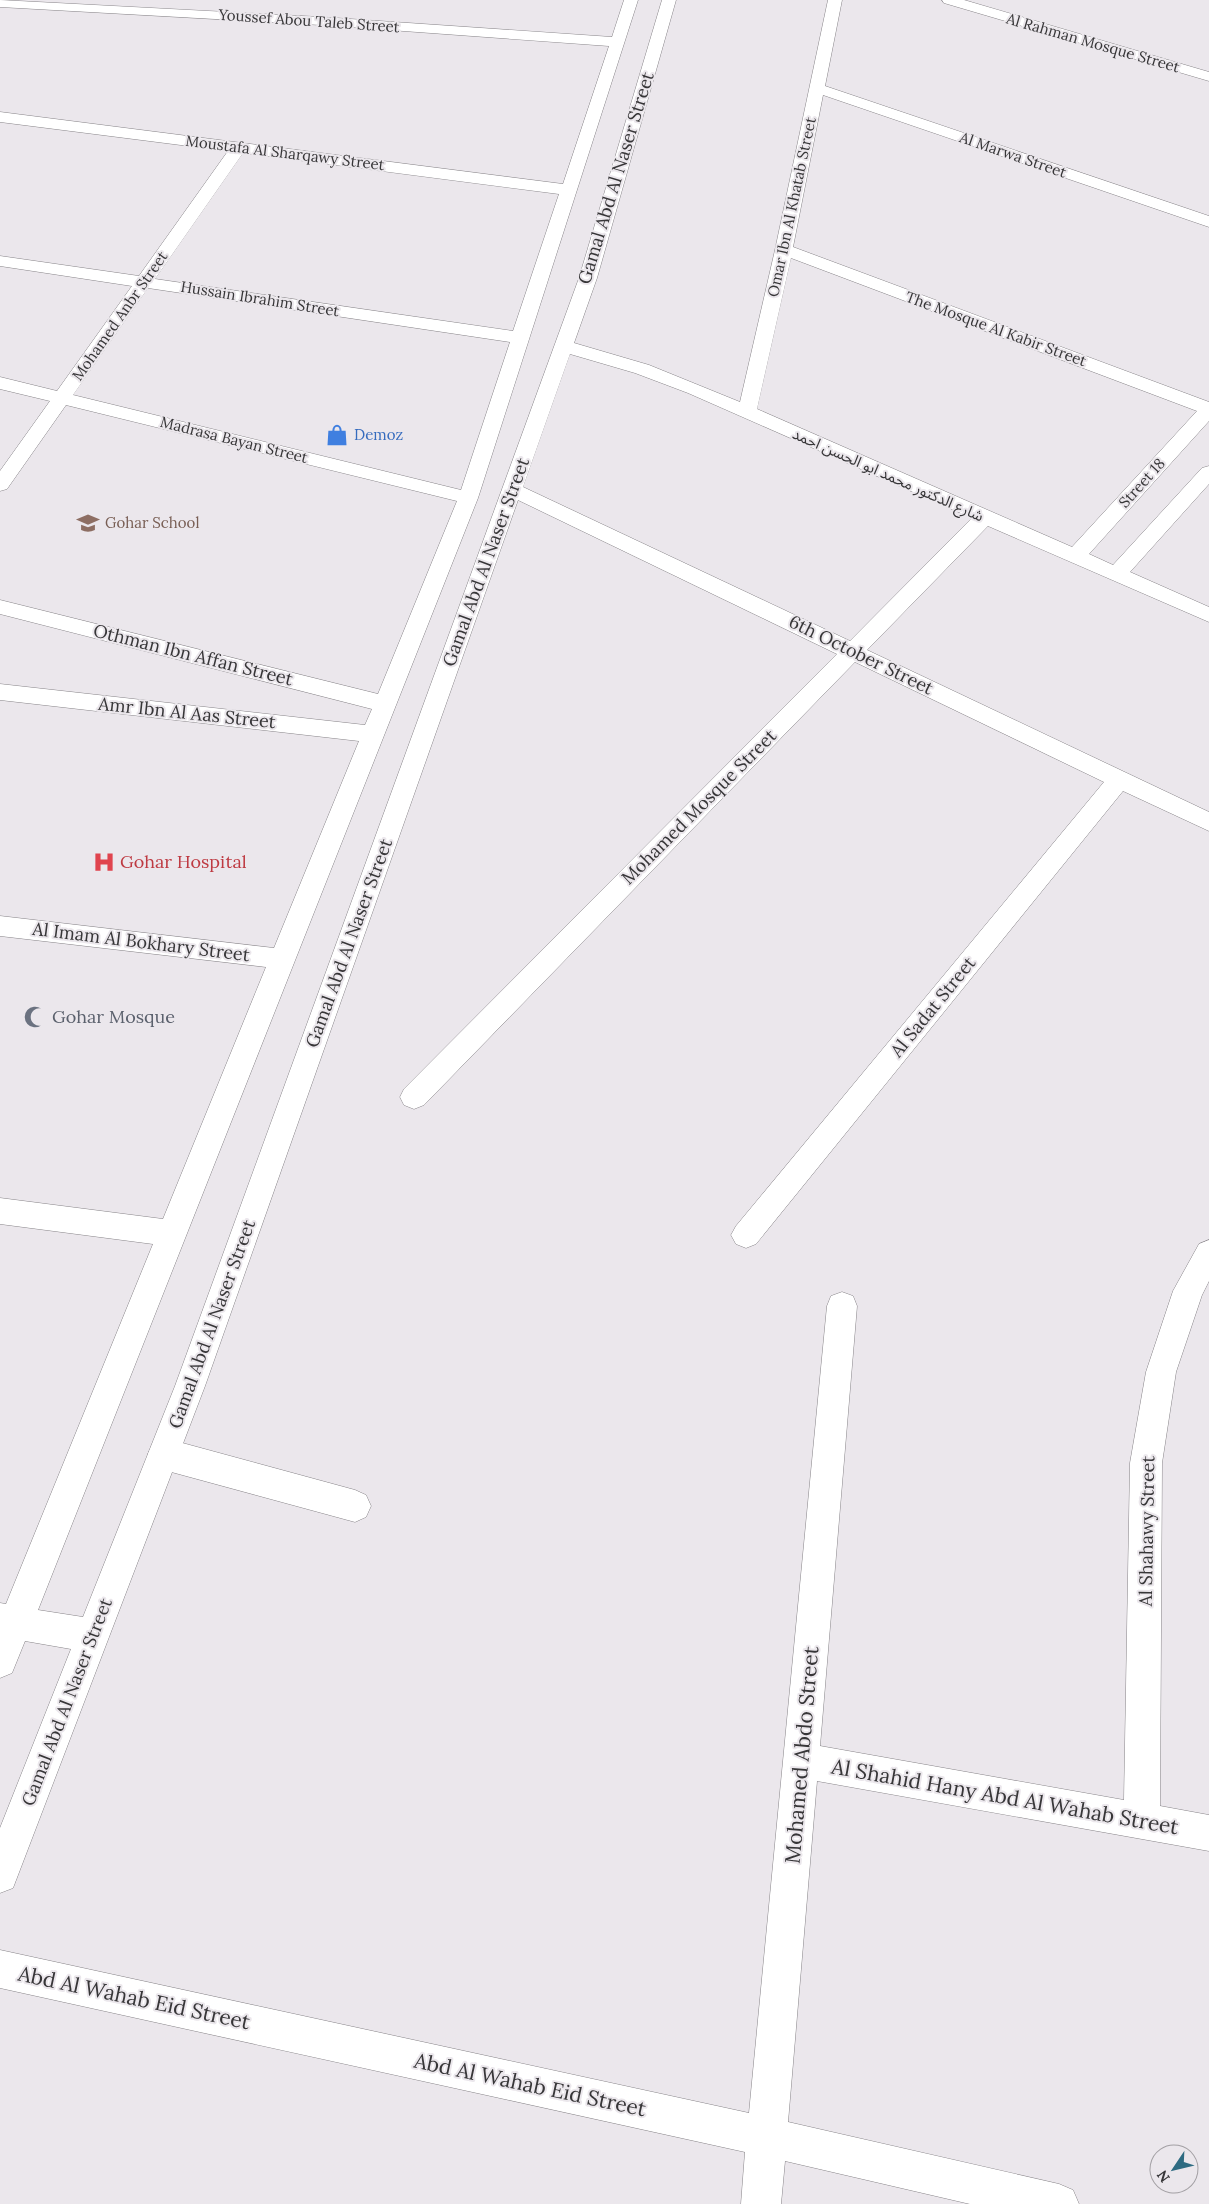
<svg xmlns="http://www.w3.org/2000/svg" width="1209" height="2204" font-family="Lora,'Noto Sans Arabic',serif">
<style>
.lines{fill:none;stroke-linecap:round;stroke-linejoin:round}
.lane-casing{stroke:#878488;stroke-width:1}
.street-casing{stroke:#878488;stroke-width:1}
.lane{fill:#fff;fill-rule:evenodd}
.street{fill:#fff;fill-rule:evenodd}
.labels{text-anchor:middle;stroke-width:4;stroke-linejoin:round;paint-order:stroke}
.far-street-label{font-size:15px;fill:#373638;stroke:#ebe7ec}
.far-shop-label{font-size:15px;fill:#366cbe;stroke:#ebe7ec;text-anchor:start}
.far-education-label{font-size:15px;fill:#785e54;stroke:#ebe7ec;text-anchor:start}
.street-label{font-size:18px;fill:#373638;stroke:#ebe7ec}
.health-label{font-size:18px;fill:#be3a42;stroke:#ebe7ec;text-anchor:start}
.worship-label{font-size:18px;fill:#5b616d;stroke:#ebe7ec;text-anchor:start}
.near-street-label{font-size:21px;fill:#373638;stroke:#ebe7ec}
</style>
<rect width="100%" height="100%" fill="#ebe7ec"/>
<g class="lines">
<g class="lane-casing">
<polygon id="lane" points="164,1438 355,1490 366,1495 371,1506 366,1517 355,1522 164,1470 153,1465 148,1454 153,1443"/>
</g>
<g class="street-casing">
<g id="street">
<path d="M0 0 321 17 612 37 624 0H638L478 498 38 1610 83 1617 175 1386 579 278 662 0H676L597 278 574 343 649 365 740 402 775 250 828 0H842L825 86 1209 216V227L823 95 793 247 1209 402V421L1089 554 1113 565 1202 468 1209 466V484L1130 572 1209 607V622L988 526 867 650 1209 812V831L1123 791 756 1244 746 1248 736 1244 731 1235 736 1226 1104 782 855 662 424 1105 414 1109 404 1105 400 1097 404 1089 837 654 518 500 205 1386 18 1875 13 1888 0 1893V1828L71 1649 25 1641 12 1673 0 1678V1603L6 1604 153 1244 0 1224V1198L163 1219 266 967 0 936V916L274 948 359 741 0 700V684L365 725 372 709 0 614V600L378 694 457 501 66 405 7 489 0 491V471L50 401 0 389V377L57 391 132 286 0 266V256L139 276 228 151 0 122V112L563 184 609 46 321 25 0 7ZM243 153 559 194 513 331 155 279ZM791 258 1197 411 1072 547 757 409ZM148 288 510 342 461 490 73 395ZM570 354 635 373 688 393 972 518 850 641 523 487Z"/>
<polygon points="942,0 964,0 1209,72 1209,81 944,3"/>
<polygon points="1209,1240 1209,1281 1202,1295 1176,1372 1162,1463 1160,1806 1209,1815 1209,1851 817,1781 788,2122 1059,2184 1073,2190 1079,2204 970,2204 785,2161 781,2204 741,2204 745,2152 0,1988 0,1950 749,2113 827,1306 831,1296 842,1292 853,1296 857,1306 820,1746 1124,1800 1130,1463 1146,1372 1173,1291 1199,1244"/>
</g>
</g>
<use href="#lane" class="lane"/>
<use href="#street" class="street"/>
</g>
<defs>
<g id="shop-bare" transform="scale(1.725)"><path d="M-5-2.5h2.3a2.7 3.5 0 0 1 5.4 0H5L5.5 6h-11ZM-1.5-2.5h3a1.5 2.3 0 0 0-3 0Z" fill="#3f7fe0" stroke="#ebe7ec" stroke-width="2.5" paint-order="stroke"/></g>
<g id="school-bare" transform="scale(1.725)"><path d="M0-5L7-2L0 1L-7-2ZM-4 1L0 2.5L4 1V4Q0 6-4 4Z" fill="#8d6e63" stroke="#ebe7ec" stroke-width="2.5" paint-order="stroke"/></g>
<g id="hospital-bare" transform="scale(1.725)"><path d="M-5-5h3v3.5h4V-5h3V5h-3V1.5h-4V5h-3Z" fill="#e0444e" stroke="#ebe7ec" stroke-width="2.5" paint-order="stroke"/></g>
<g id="mosque-bare" transform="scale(1.725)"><path d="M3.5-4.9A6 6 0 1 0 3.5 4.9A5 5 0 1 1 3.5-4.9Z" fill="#6b7280" stroke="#ebe7ec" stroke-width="2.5" paint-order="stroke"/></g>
</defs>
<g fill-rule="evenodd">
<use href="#shop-bare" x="337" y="435"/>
<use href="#school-bare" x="88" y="523"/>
<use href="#hospital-bare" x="104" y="862"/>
<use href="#mosque-bare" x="35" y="1017"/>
</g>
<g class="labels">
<g class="far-street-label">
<text transform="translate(309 21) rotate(4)" y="5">Youssef Abou Taleb Street</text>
<text transform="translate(1093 43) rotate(16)" y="5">Al Rahman Mosque Street</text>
<text transform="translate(285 153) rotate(7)" y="5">Moustafa Al Sharqawy Street</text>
<text transform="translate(1013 155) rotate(19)" y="5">Al Marwa Street</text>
<text transform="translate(792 207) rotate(-78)" y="5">Omar Ibn Al Khatab Street</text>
<text transform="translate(260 299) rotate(9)" y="5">Hussain Ibrahim Street</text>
<text transform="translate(120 316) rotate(-55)" y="5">Mohamed Anbr Street</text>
<text transform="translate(996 329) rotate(20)" y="5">The Mosque Al Kabir Street</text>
<text transform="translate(234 440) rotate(14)" y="5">Madrasa Bayan Street</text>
<text transform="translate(888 475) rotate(24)" y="5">شارع الدكتور محمد ابو الحسن احمد</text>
<text transform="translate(1142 483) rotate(-48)" y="5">Street 18</text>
</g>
<g class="far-shop-label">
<text x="354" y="440">Demoz</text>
</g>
<g class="far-education-label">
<text x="105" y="528">Gohar School</text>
</g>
<g class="street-label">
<text transform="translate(616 178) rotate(-73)" y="6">Gamal Abd Al Naser Street</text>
<text transform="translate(486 562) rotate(-70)" y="6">Gamal Abd Al Naser Street</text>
<text transform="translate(193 655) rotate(14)" y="6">Othman Ibn Affan Street</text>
<text transform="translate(861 655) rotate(26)" y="6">6th October Street</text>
<text transform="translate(187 713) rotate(6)" y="6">Amr Ibn Al Aas Street</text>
<text transform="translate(699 807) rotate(-45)" y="6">Mohamed Mosque Street</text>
<text transform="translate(141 942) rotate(7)" y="6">Al Imam Al Bokhary Street</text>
<text transform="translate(349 943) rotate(-70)" y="6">Gamal Abd Al Naser Street</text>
<text transform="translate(933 1007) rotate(-51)" y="6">Al Sadat Street</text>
<text transform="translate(212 1324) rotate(-70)" y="6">Gamal Abd Al Naser Street</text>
<text transform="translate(1147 1531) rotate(-89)" y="6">Al Shahawy Street</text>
<text transform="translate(67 1702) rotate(-69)" y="6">Gamal Abd Al Naser Street</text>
</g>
<g class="health-label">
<text x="120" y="868">Gohar Hospital</text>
</g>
<g class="worship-label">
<text x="52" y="1023">Gohar Mosque</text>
</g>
<g class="near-street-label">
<text transform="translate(802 1755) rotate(-85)" y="7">Mohamed Abdo Street</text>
<text transform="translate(1005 1797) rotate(10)" y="7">Al Shahid Hany Abd Al Wahab Street</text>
<text transform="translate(134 1998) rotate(12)" y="7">Abd Al Wahab Eid Street</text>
<text transform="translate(530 2085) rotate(12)" y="7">Abd Al Wahab Eid Street</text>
</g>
</g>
<g transform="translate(1174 2169) rotate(235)"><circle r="24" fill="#ebe7ec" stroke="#a3a0a4"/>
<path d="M0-4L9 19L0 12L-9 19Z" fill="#2e6b82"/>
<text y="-8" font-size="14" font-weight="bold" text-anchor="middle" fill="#373638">N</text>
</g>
</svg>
